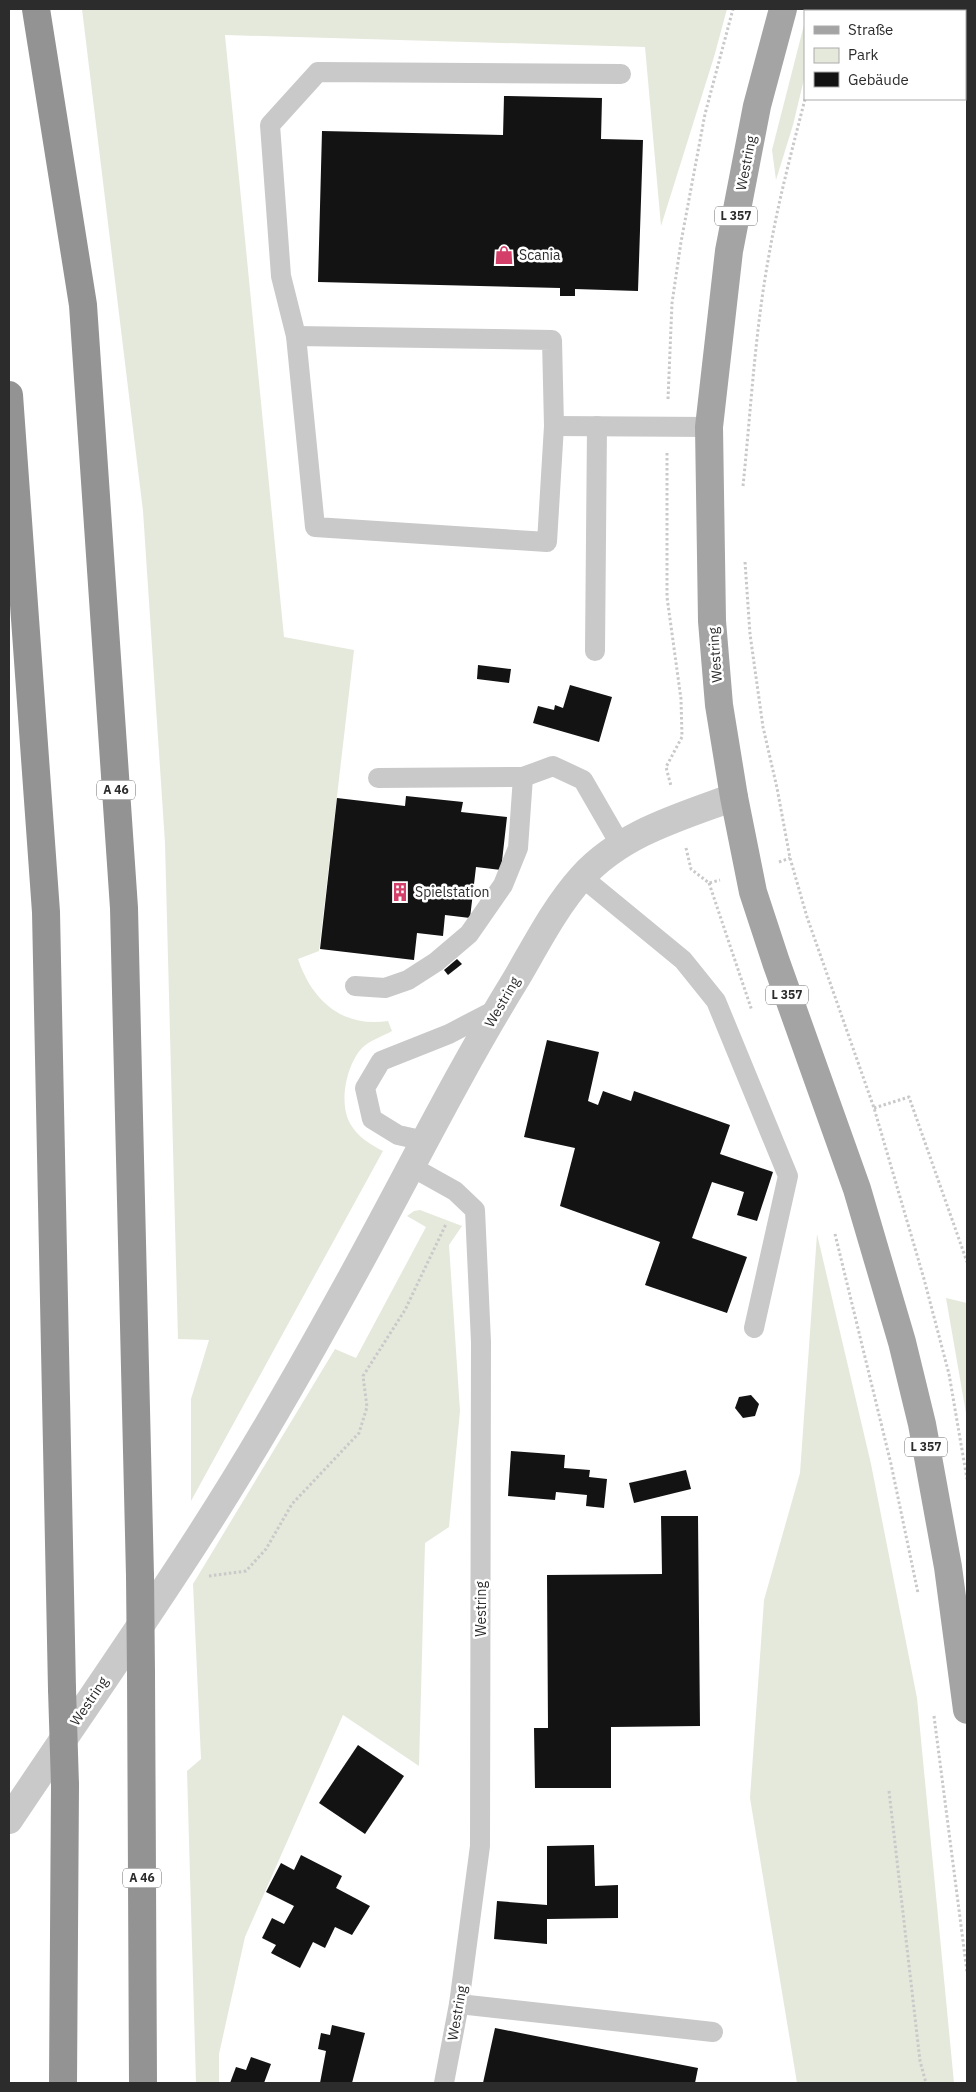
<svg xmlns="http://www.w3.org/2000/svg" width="976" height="2092" font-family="'IBM Plex Sans',sans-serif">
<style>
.green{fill:#e5e9db}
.building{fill:#131313}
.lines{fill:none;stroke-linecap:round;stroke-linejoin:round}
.path{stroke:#c9c9c9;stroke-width:3;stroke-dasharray:2.5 2.5;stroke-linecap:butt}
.service{stroke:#c9c9c9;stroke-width:20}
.minor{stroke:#c9c9c9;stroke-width:28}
.primary{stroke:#a4a4a4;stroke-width:28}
.motorway{stroke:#939393;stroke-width:28}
.motorway-bridge{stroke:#939393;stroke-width:28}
.labels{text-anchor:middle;stroke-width:5;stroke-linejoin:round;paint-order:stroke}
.shield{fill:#fff;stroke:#6b6b6b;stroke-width:1}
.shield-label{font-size:12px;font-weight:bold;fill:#2c2c2c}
.street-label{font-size:14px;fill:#2c2c2c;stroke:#fff}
.poi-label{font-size:14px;fill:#2c2c2c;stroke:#fff;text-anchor:start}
</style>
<rect width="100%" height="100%" fill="#fff"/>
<g class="green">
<path d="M82 9H727L714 57 661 226 645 47 225 35 284 637 354 650 319 951 298 959C312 1001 343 1028 388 1021L392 1031C383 1036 369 1041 362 1048 346 1065 338 1105 351 1125 358 1137 371 1145 383 1151L191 1501V1399L209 1340 178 1339 165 843 143 511Z"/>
<polygon points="805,21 805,75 793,125 776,180 772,150"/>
<polygon points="420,1210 462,1226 449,1245 460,1411 449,1527 425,1543 419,1766 343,1715 245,1937 219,2054 219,2083 196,2083 187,1771 201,1759 193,1584 335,1349 356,1358 426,1227 407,1216 414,1211"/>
<polygon points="817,1234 871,1464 917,1698 954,2083 797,2083 750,1798 764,1600 800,1473"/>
<polygon points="946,1298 967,1303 967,1419"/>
</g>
<g class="building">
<polygon points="504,96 602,98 601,139 643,140 638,291 575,289 575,296 560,296 560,288 318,282 322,131 503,135"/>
<polygon points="478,665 511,669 509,683 477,679"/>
<polygon points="570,685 612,697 599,742 533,723 538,706 554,710 555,705 563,708"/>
<polygon points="406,796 463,802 461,812 507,817 501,870 476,867 470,918 445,915 443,936 417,933 414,960 320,949 337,798 405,806"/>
<polygon points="457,959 462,964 448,975 444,970"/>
<polygon points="547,1040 599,1052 588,1101 598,1105 603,1091 631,1101 634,1091 730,1125 720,1154 773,1172 757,1221 737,1215 744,1192 712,1182 692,1238 747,1257 727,1313 645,1285 660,1242 560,1206 575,1148 524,1137"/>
<polygon points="751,1395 759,1404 755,1416 743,1418 735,1408 739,1397"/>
<polygon points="511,1451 565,1455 564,1468 590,1470 589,1477 607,1479 604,1508 586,1506 587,1495 556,1492 555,1500 508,1496"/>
<polygon points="686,1470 691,1489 634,1503 629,1483"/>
<polygon points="661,1516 698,1516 700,1726 611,1727 611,1788 535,1788 534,1728 548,1728 547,1575 662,1574"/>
<polygon points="358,1745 404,1776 365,1834 319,1803"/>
<polygon points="594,1845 595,1886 618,1885 618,1918 547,1919 547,1944 494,1939 497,1901 547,1905 547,1846"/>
<polygon points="301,1855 342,1876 336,1888 370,1906 352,1935 335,1927 325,1948 313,1942 300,1968 271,1953 276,1945 262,1938 272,1918 284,1924 294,1906 266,1892 281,1863 294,1870"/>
<polygon points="332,2025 365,2033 352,2083 320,2083 326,2051 318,2049 321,2033 330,2035"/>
<polygon points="495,2028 698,2068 695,2083 483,2083"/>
<polygon points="251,2057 271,2064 264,2083 230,2083 236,2067 246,2070"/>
</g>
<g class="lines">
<g class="path">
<polyline points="832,11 833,9"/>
<polyline points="668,399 672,303 681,242 705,114 733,9"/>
<polyline points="667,453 667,597 681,699 682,737 666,767 671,786"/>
<path d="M743 486C751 409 755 331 769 255 778 202 792 150 805 99"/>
<polyline points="745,562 750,634 763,727 777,788 790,858 807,917 874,1108 924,1279 949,1374 967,1479"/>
<polyline points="686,848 691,869 709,883 720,880"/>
<polyline points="779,862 790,858"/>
<polyline points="709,883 752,1011"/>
<polyline points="874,1108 909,1097 967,1262"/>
<polyline points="835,1234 891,1464 918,1593"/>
<polyline points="209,1576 246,1571 266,1549 292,1504 359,1433 367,1407 363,1376 405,1310 446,1224"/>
<polyline points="934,1716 967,1972"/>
<polyline points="889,1791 920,2061 926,2083"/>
</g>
<g class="service">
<polygon points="296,336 552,340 554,426 547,542 315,527"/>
<polyline points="296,336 281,276 270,125 318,72 621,74"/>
<polyline points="554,426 709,427"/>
<polyline points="595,651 597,426"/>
<polyline points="378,778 523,777 553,766 583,780 620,844"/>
<polyline points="582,877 683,960 716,1001 788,1176 754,1328"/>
<polyline points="355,986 385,988 408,980 436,962 469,934 503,885 518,848 523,777"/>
<polyline points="425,1141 398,1135 372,1119 365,1088 381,1061 449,1034 497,1009"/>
<polyline points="412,1167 455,1191 475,1210 481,1342 480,1846 459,2004 444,2083"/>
<polyline points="459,2004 713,2032"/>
</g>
<path class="minor" d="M9 1820C73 1724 140 1629 202 1532 251 1456 296 1378 339 1300 399 1193 452 1083 516 979 536 945 555 907 582 877 622 833 680 817 734 797"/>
<polyline class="primary" points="783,9 757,106 729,251 709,427 712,621 719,705 734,797 753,892 776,962 857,1189 902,1342 922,1424 948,1567 967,1710"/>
<g class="motorway">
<polyline points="36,9 83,305 124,908 140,1576"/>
<polyline points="9,395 46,912 62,1689"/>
<polyline points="141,1673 143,2083"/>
<polyline points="63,2083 65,1785"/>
</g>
<g class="motorway-bridge">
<polyline points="140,1576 141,1673"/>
<polyline points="62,1689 65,1785"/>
</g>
</g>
<defs>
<g id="shop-bare" transform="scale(1.5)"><path d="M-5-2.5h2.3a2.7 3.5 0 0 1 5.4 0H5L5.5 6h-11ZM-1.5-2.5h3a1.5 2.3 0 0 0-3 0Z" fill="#d33f68" stroke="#fff" stroke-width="2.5" paint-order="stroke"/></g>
<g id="building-bare" transform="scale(1.5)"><path d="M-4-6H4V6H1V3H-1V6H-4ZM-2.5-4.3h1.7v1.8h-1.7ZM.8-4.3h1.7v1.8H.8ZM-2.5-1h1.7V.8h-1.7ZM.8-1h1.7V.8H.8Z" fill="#d33f68" stroke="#fff" stroke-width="2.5" paint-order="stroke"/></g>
</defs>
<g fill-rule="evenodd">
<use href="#shop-bare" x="504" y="255"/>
<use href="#building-bare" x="400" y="892"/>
</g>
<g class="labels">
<g class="shield">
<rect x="715" y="206.5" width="42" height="19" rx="4"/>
<rect x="97" y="780.5" width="38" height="19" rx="4"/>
<rect x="766" y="985.5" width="42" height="19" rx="4"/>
<rect x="905" y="1437.5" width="42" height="19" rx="4"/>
<rect x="123" y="1868.5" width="38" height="19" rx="4"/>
</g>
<g class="shield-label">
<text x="736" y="220">L 357</text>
<text x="116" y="794">A 46</text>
<text x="787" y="999">L 357</text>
<text x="926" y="1451">L 357</text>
<text x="142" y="1882">A 46</text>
</g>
<g class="street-label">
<text transform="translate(746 163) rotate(-79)" y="5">Westring</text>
<text transform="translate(715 655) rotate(-94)" y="5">Westring</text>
<text transform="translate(502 1002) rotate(-60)" y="5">Westring</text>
<text transform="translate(481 1609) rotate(-90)" y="5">Westring</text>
<text transform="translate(89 1701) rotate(-56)" y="5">Westring</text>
<text transform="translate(457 2013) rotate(-80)" y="5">Westring</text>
</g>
<g class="poi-label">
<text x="519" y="260">Scania</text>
<text x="415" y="897">Spielstation</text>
</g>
</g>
<rect width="976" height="2092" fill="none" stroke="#2c2c2c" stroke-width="20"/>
<rect x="804" y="10" width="162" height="90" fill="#ffffff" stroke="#ababab"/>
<rect x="814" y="26" width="25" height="8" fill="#a4a4a4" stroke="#ababab"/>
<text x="848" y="35" font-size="15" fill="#2c2c2c">Straße</text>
<rect x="814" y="48" width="25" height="15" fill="#e5e9db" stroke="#ababab"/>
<text x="848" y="60" font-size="15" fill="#2c2c2c">Park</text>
<rect x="814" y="72" width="25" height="15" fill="#131313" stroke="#ababab"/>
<text x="848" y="85" font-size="15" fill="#2c2c2c">Gebäude</text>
</svg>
